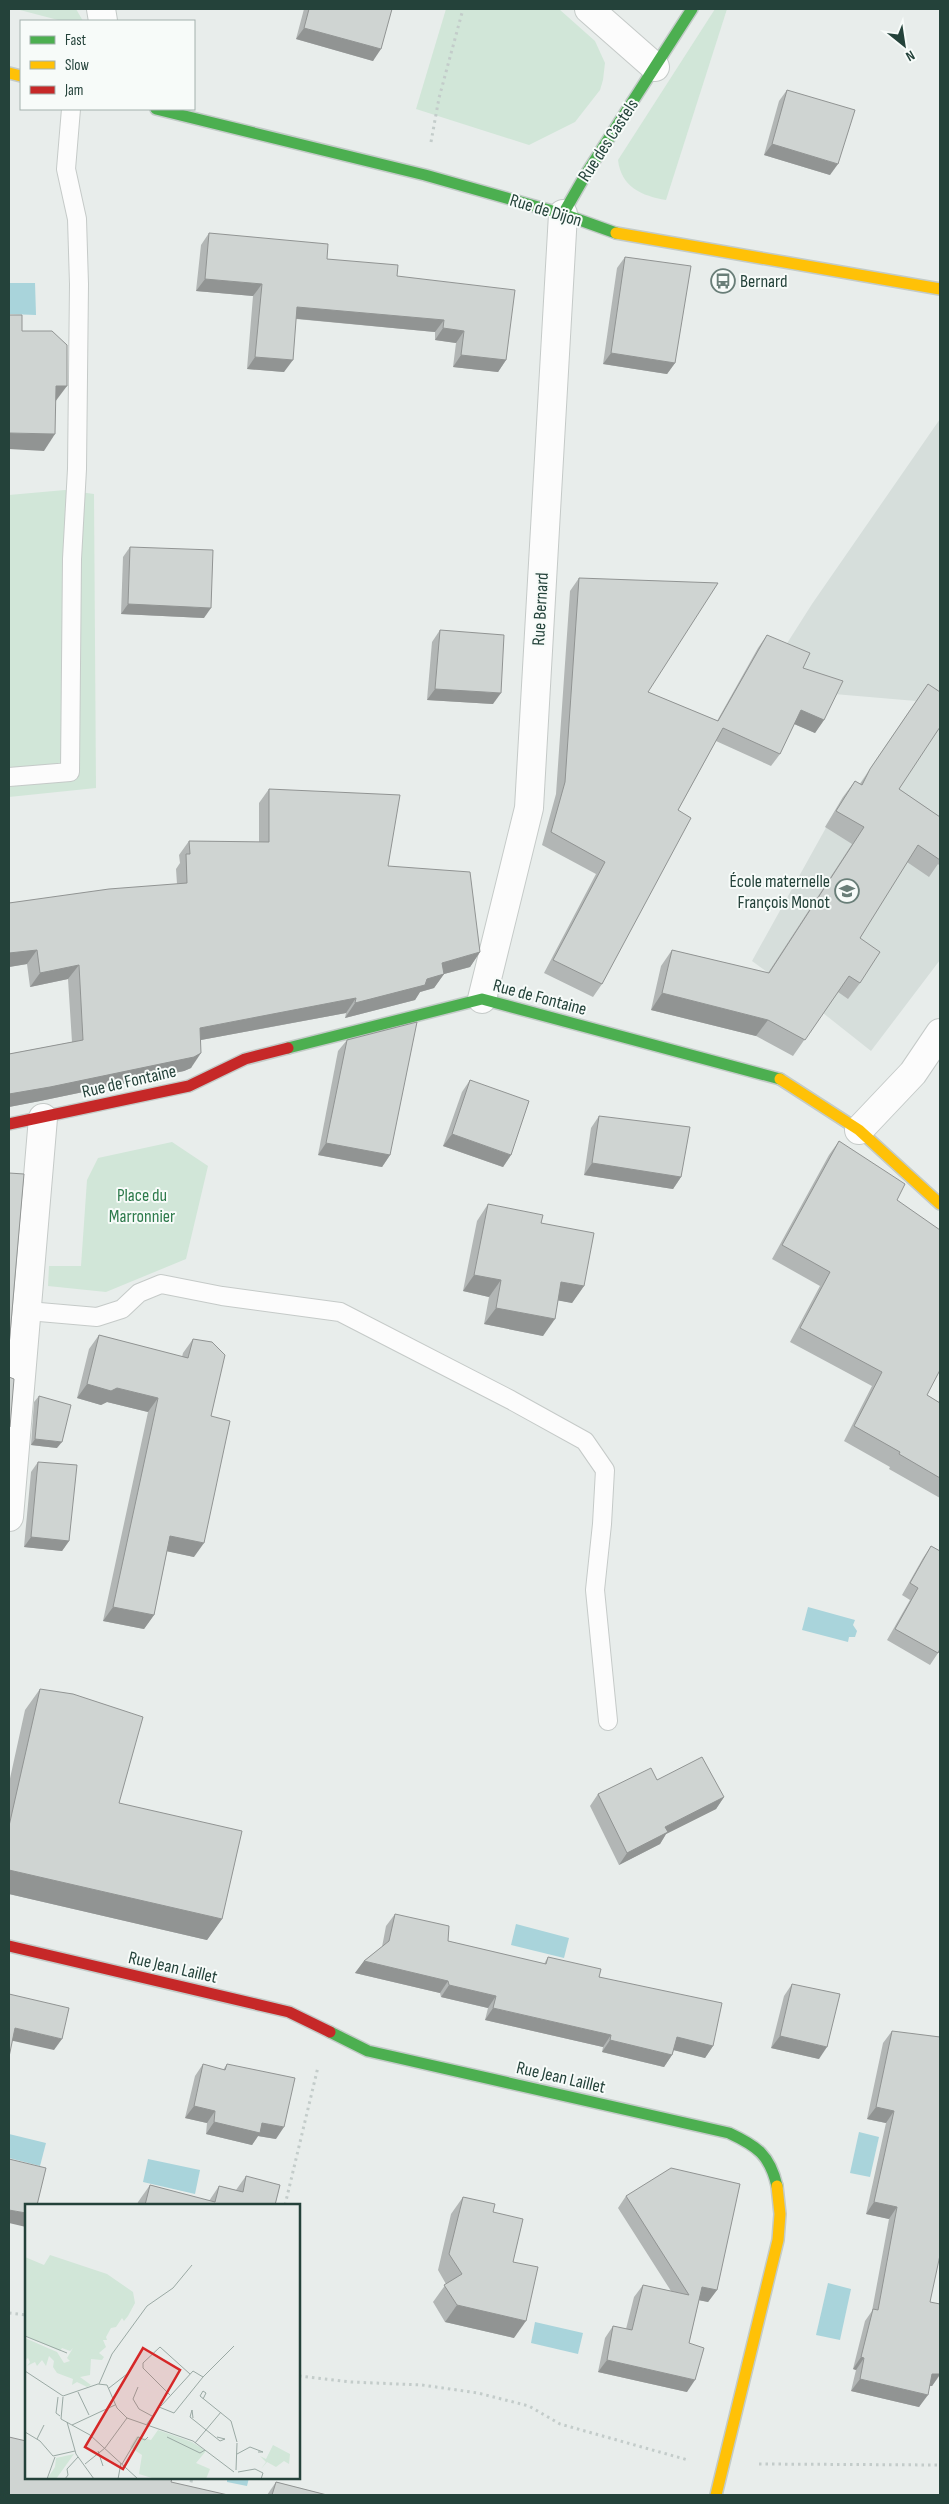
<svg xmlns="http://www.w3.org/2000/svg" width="949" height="2504" font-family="'Sofia Sans Condensed',sans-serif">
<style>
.built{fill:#d6dedb}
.green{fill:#d1e6d8}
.water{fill:#a9d4db}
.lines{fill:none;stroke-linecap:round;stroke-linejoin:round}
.lane-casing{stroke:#c5cac8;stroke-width:20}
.street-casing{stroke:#c5cac8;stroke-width:30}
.fast-casing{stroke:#c3cbc8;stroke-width:14}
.slow-casing{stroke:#c3cbc8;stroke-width:14}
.jam-casing{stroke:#c3cbc8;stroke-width:14}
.path{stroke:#c3ccca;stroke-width:3;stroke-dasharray:2.5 4;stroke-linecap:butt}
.lane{stroke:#fcfcfc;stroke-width:18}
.street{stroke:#fcfcfc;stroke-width:28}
.fast{stroke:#4caf50;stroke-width:11}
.slow{stroke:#ffc107;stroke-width:11}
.jam{stroke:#c62828;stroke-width:11}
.wall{fill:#b2b6b5}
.shaded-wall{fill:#919493}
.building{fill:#cfd4d2;stroke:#919493}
.labels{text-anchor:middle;stroke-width:4;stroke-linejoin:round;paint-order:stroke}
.street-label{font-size:18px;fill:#24423a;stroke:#f7fbf9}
.poi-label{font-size:18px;fill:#24423a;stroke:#f7fbf9;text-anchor:start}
.park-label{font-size:18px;fill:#2d7a4b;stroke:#f7fbf9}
.inset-road{fill:none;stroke:#9aa9a4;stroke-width:1}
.view{fill:#d62828;fill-opacity:0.15;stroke:#d62828;stroke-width:2.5}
.inset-edge{fill:none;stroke:#24423a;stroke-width:2.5}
</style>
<rect width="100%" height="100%" fill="#e8edeb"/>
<polygon class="built" points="940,419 940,960 871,1051 823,1013 752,961 843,797 851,801 858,786 916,701 834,694 779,656 812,604"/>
<g class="green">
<polygon points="16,9 76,9 83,21 62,21"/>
<polygon points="446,9 559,9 595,41 605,63 603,80 600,90 575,122 529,145 416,109"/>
<path d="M715 9H727L666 200C642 196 621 187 618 160Z"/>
<polygon points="65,490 94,494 96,788 9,797 9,495"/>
<polygon points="172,1142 208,1166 186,1259 106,1292 48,1286 49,1266 81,1266 87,1180 98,1158"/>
</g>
<g class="water">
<polygon points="9,283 35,283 36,315 9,314"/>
<polygon points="808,1607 855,1620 853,1625 857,1631 855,1637 849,1637 848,1642 802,1630"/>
<polygon points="516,1924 569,1938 564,1958 511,1945"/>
<polygon points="859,2132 879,2137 870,2177 850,2173"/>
<polygon points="9,2134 46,2143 40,2166 9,2158"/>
<polygon points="148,2159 200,2170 195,2194 143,2182"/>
<polygon points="828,2283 851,2289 840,2340 816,2335"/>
<polygon points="535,2322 583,2333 578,2354 531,2343"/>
<polygon points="227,2478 249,2478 247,2486 227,2482"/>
</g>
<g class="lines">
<g class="lane-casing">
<g id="lane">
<polyline points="9,777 70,772 72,559 77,469 79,284 77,219 66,169 71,109"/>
<polyline points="28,1311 97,1317 122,1309 139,1293 161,1284 222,1296 340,1312 511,1400 585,1441 605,1470 602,1524 595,1590 608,1721"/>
</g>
</g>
<g class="street-casing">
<g id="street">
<polyline points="101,9 103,21"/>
<polyline points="589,9 655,67"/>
<polyline points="482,999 529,808 563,214"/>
<polyline points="859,1130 913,1073 940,1033"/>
<polyline points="9,1517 43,1118"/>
</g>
</g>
<g class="fast-casing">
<g id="fast">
<polyline points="156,109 425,175 563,214 616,233"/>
<polyline points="563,214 586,174 692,9"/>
<polyline points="288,1048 482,999 780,1079"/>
<path d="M330 2032 368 2051 729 2133C757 2146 770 2155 777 2186"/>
</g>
</g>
<g class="slow-casing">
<g id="slow">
<polyline points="9,73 21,76"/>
<polyline points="616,233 940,289"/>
<polyline points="780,1079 859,1130 940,1204"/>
<polyline points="716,2495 778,2240 780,2214 777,2186"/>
</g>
</g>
<g class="jam-casing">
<g id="jam">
<polyline points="9,1124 189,1086 245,1059 288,1048"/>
<polyline points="9,1946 289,2012 330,2032"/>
</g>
</g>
<g class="path">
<polyline points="431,142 439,98 463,9"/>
<polyline points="285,2205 318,2067"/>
<polyline points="9,2313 26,2315"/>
<polyline points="299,2376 351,2382 422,2385 478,2393 529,2406 560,2424 688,2460"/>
<polyline points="759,2464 940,2465"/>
<polyline points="188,2495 192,2478"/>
</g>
<use href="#lane" class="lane"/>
<use href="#street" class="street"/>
<use href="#fast" class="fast"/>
<use href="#slow" class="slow"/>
<use href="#jam" class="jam"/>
</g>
<g class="wall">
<polygon points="304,9 392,9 373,61 296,39"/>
<polygon points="787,90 830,175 764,155 779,101"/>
<polygon points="209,233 327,259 397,276 506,360 498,372 453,367 456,343 435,340 435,332 296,319 284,372 247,369 253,296 196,291 201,245"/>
<polygon points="625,257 675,363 667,374 603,364 617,268"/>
<polygon points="130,547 204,618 121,614 123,557"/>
<polygon points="579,578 648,692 717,721 758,648 767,635 803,668 824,720 815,733 794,724 780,754 771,766 716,741 678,810 602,984 593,997 544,973 596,874 542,845 556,794 570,591"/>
<polygon points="440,630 493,704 427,700 432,642"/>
<polygon points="928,684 899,789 940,817 940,866 938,864 929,877 907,862 860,938 860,983 848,999 838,992 793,1056 756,1036 651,1010 661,966 672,950 768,973 852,844 825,827 843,797 855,781 860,784"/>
<polygon points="269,789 388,866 480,952 470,967 444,974 434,988 420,992 415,1000 345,1018 346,1013 201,1040 191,1068 184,1071 40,1101 9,1107 9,1054 72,1042 68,979 30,987 27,964 9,967 9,903 177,884 176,869 180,863 179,855 189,841 259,842 259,803"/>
<polygon points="347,1040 390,1155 382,1167 318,1155 338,1051"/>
<polygon points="470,1080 511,1155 503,1167 443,1146 462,1092"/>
<polygon points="599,1116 681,1177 673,1189 584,1175 591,1128"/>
<polygon points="839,1141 897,1200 927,1395 940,1403 940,1498 889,1469 890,1467 844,1441 872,1386 790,1342 820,1286 772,1259 829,1155"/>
<polygon points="488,1204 541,1223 584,1286 572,1303 558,1300 543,1336 484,1324 489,1297 463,1291 477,1221"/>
<polygon points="99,1335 182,1357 183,1353 193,1339 211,1416 194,1557 167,1551 154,1615 144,1629 103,1621 148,1412 107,1402 101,1405 77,1398 89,1349"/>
<polygon points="39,1396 57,1448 31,1445 34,1402"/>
<polygon points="38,1462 69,1541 62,1551 24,1547 31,1472"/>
<polygon points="931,1546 938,1653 930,1665 887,1640 910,1600 902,1595 923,1558"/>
<polygon points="40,1689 119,1803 222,1919 207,1940 9,1894 9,1783 25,1710"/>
<polygon points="598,1794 724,1797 716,1809 666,1834 660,1844 619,1865 590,1806"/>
<polygon points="395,1914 448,1941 544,1964 548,1957 599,1977 713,2046 705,2058 674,2050 672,2055 664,2067 602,2052 603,2047 485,2020 488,2008 441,1997 440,1993 355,1973 364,1961 382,1947 386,1926"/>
<polygon points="792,1984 819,2059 771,2048 784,1996"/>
<polygon points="892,2031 940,2375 932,2386 930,2386 919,2407 851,2391 856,2370 853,2369 865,2321 872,2311 889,2219 866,2214 886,2123 867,2119 883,2043"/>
<polygon points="203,2064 223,2070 227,2064 276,2139 258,2136 252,2145 206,2134 207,2123 185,2118 195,2076"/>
<polygon points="246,2176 275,2205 137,2205 138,2202 150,2185 209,2201 219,2186 236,2190"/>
<polygon points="626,2196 717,2290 708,2302 699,2300 689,2343 687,2392 598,2372 605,2338 613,2326 626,2329 634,2297 643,2285 671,2291 618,2208"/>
<polygon points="463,2197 493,2212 513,2262 514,2338 445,2322 433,2302 446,2284 438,2270 451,2214"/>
<polygon points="276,2482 327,2495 267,2495"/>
</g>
<g class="shaded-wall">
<polygon points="304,28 381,49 373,61 296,39"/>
<polygon points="772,144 838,164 830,175 764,155"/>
<polygon points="205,279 262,284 253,296 196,291"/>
<polygon points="297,307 444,320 435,332 289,318"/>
<polygon points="443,328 464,331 456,343 435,340"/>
<polygon points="611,353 675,363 667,374 603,364"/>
<polygon points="461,355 506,360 498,372 453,367"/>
<polygon points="255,357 293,360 284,372 247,369"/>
<polygon points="56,386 67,386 55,402"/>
<polygon points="9,433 55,434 44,451 9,449"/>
<polygon points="128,604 211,608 204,618 121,614"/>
<polygon points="435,689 501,693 493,704 427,700"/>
<polygon points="801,710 824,720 815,733 792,723"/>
<polygon points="37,950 27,964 9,967 9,953"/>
<polygon points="480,952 470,967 444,974 434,988 420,992 415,1000 345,1018 355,1003 427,979 442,963"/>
<polygon points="79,965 68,979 30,987 40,973"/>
<polygon points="662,993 768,1020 756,1036 651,1010"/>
<polygon points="356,998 346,1013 190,1042 200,1028"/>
<polygon points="201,1053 191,1068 184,1071 40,1101 9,1107 9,1094"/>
<polygon points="452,1134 511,1155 503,1167 443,1146"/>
<polygon points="326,1143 390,1155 382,1167 318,1155"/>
<polygon points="592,1163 681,1177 673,1189 584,1175"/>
<polygon points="474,1275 501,1280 489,1297 463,1291"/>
<polygon points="561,1282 584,1286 572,1303 550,1299"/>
<polygon points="496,1308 555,1319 543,1336 484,1324"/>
<polygon points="87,1384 117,1388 158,1398 148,1412 107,1402 101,1405 77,1398"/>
<polygon points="35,1439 62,1442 57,1448 31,1445"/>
<polygon points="170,1536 204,1543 194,1557 161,1550"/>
<polygon points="31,1537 69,1541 62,1551 24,1547"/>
<polygon points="113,1607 154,1615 144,1629 103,1621"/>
<polygon points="724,1797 716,1809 666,1834 660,1844 619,1865 627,1853 665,1827"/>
<polygon points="9,1870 222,1919 207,1940 9,1894"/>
<polygon points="364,1961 448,1981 440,1993 355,1973"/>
<polygon points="449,1985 496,1996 488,2008 441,1997"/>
<polygon points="493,2008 611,2035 603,2047 485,2020"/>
<polygon points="15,2028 62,2039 54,2050 9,2040"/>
<polygon points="780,2036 827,2047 819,2059 771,2048"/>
<polygon points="677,2037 713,2046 705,2058 669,2049"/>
<polygon points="610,2040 672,2055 664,2067 602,2052"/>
<polygon points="194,2106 215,2111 207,2123 185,2118"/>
<polygon points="876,2107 894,2111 886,2123 867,2119"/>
<polygon points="214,2122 262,2123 284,2127 276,2139 258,2136 252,2145 206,2134"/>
<polygon points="874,2202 897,2207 889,2219 866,2214"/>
<polygon points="9,2210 26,2213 26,2227 9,2223"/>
<polygon points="702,2287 717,2290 708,2302 693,2299"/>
<polygon points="457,2305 526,2321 514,2338 445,2322"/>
<polygon points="861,2357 864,2358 856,2370 853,2369"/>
<polygon points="607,2360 695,2380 687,2392 598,2372"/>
<polygon points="932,2374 940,2374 932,2386 924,2386"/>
<polygon points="860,2379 928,2395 919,2407 851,2391"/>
</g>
<g class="building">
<polygon points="309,9 392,9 381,49 304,28"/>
<polygon points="787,90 855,110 838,164 772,144"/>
<polygon points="209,233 328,244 327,259 398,265 397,276 515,290 506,360 461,355 464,331 443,328 444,320 297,307 293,360 255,357 262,284 205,279"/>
<polygon points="625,257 691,266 675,363 611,353"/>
<polygon points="9,315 22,315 22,331 52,331 67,345 67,386 56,386 55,434 9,433"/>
<polygon points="130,547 213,550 211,608 128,604"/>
<polygon points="579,578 718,583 648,692 718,721 767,635 810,653 803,668 843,681 824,720 801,710 780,754 723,728 678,810 691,818 602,984 553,960 605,862 551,832 565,782"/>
<polygon points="440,630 504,635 501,693 435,689"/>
<polygon points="928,684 940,692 940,727 899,789 940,817 940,860 918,845 860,938 880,952 860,983 849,976 805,1040 768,1020 662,993 672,950 769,973 864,827 836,811 855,781 862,785 870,769"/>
<polygon points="269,789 400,795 388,866 470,872 480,952 442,963 444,974 427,979 425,985 355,1003 356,998 200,1028 201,1053 194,1057 50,1087 9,1094 9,1054 83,1040 79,965 40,973 37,950 9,953 9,903 109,889 187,883 186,854 190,854 189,841 269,842"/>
<polygon points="417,1022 390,1155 326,1143 347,1040"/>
<polygon points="470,1080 529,1101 511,1155 452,1134"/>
<polygon points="599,1116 690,1127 681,1177 592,1163"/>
<polygon points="839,1141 905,1184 897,1200 940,1230 940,1370 927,1395 940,1403 940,1478 899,1454 900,1452 854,1426 882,1372 800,1328 830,1272 782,1245"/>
<polygon points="9,1173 24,1174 9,1346"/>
<polygon points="488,1204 543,1215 541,1223 594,1233 584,1286 561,1282 555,1319 496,1308 501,1280 474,1275"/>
<polygon points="99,1335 188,1358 193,1339 212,1342 225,1355 211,1416 230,1421 204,1543 170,1536 154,1615 113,1607 158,1398 117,1388 111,1391 87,1384"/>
<polygon points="9,1377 14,1379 10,1427 9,1427"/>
<polygon points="39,1396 71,1405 62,1442 35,1439"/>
<polygon points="38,1462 77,1465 69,1541 31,1537"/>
<polygon points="931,1546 940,1551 940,1649 938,1653 895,1629 918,1588 910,1583"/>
<polygon points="40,1689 73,1694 143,1717 119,1803 242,1831 222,1919 9,1870 9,1826"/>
<polygon points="702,1757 724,1797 665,1827 668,1832 627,1853 598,1794 651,1768 657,1780"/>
<polygon points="395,1914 449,1926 448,1941 546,1964 548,1957 601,1969 599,1977 722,2003 713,2046 677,2037 672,2055 610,2040 611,2035 493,2008 496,1996 449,1985 448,1981 364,1961 389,1941"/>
<polygon points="792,1984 840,1994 827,2047 780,2036"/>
<polygon points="9,1994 69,2008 62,2039 15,2028 9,2057"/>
<polygon points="892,2031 940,2037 940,2255 930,2302 940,2304 940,2374 932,2374 928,2395 860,2379 864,2358 861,2357 873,2309 878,2310 897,2207 874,2202 894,2111 876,2107"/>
<polygon points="203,2064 225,2070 227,2064 295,2078 284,2127 262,2123 260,2133 214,2122 215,2111 194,2106"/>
<polygon points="9,2159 46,2168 37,2205 26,2205 26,2213 9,2210 9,2212"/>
<polygon points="671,2168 740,2184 717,2290 702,2287 689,2343 704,2348 695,2380 607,2360 613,2326 632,2330 643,2285 689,2295 626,2196"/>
<polygon points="246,2176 280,2185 275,2205 145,2205 150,2185 215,2202 219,2186 243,2192"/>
<polygon points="463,2197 495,2204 493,2212 523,2219 513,2262 538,2267 526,2321 457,2305 444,2285 462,2274 449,2254"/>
<polygon points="9,2437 26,2441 26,2478 172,2478 171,2482 228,2495 9,2495"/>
<polygon points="276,2482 327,2495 272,2495"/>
</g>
<defs>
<g id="bus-ring" transform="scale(1.25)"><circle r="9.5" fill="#f7fbf9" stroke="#697e78" stroke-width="1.5"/><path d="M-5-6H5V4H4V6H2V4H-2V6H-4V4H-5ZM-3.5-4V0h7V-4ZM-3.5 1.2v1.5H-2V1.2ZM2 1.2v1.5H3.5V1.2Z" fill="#697e78"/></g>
<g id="school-ring" transform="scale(1.25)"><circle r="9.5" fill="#f7fbf9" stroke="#697e78" stroke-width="1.5"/><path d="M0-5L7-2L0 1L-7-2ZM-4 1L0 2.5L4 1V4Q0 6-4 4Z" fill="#697e78"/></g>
</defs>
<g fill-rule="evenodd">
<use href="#bus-ring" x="723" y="281"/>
<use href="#school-ring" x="847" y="891"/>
</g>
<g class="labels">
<g class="street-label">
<text transform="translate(608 140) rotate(-57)" y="6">Rue des Castels</text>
<text transform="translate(546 210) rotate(17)" y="6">Rue de Dijon</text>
<text transform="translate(540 609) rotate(-87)" y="6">Rue Bernard</text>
<text transform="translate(540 997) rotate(15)" y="6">Rue de Fontaine</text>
<text transform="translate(129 1081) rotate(-13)" y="6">Rue de Fontaine</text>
<text transform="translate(173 1967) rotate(13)" y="6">Rue Jean Laillet</text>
<text transform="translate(561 2077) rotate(13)" y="6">Rue Jean Laillet</text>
</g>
<g class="poi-label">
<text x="740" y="287">Bernard</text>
<text x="830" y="887" text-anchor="end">École maternelle<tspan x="830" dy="21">François Monot</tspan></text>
</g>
<g class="park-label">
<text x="142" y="1201">Place du<tspan x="142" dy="21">Marronnier</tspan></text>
</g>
</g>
<g transform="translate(25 2204)">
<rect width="275" height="275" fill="#e8edeb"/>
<path d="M25 51 82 70 108 88 110 99 103 112 99 117 97 114 91 123 86 124 81 133 82 136H78L81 143 74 149 79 153 77 156 66 155 65 171 55 173 66 181 62 183 52 178 47 181 48 175 32 169 28 163 29 157 24 152 21 162 17 156 12 162 10 158 2 162 5 158 3 154 0 156V134L32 148 39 159 45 157 42 154 48 144 45 147 37 144 35 147 0 132V53L19 61ZM133 226 167 238 181 247 171 259 185 265 181 275H130L114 270 117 251 105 243 112 232 126 236ZM248 241 265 250 264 260 259 257 251 263 242 258 236 265 241 258 235 252 241 255ZM49 250 31 275H22L30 263 31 254Z" fill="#d1e6d8"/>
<path class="inset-road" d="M0 132 42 149M0 167 38 192M74 180 87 150 122 102 148 84 167 61M113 183 108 195 114 205 127 212M84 184 102 170M53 188 64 211M145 191 118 164V159L135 143 165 170M38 192 73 180 82 181 92 204 102 214 168 237 209 268M33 193 31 209 35 212M38 193 36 215 65 231 113 275M178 195 181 189 178 187 175 192 206 217 212 238M136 202 168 167 178 173M168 214 167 206 165 213 195 237 200 235 192 233M42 218 51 250 69 275M122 220 134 203 149 209 178 173 209 142M47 221 90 201M0 228 15 237 28 252 50 247M142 233 175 249 180 246M12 235 19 221M170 239 196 208M73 247 78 262M212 250 225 243 238 248H233M60 260 80 244 102 214M97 260 113 233 120 236 123 233M211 266 212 239M213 268 230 265 238 269 236 275M22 275 30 253M40 275 43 271 42 265 53 253M93 275 96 259"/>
<path class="view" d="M118 144 155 166 98 265 60 243Z"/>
<rect width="275" height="275" class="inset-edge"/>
</g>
<rect width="949" height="2504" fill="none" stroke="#24423a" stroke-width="20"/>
<rect x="20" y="20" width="175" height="90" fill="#f7fbf9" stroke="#a3b1ad"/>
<rect x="30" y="36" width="25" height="8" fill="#4caf50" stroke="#a3b1ad"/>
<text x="65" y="45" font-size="15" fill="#24423a">Fast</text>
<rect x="30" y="61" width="25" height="8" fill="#ffc107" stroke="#a3b1ad"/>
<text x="65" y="70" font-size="15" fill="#24423a">Slow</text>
<rect x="30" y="86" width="25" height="8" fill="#c62828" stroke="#a3b1ad"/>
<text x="65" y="95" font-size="15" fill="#24423a">Jam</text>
<g transform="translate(904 45) rotate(150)" stroke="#f7fbf9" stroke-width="4" paint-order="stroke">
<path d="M0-4L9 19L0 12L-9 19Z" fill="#24423a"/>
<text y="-8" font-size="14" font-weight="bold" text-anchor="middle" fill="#24423a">N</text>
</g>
</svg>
